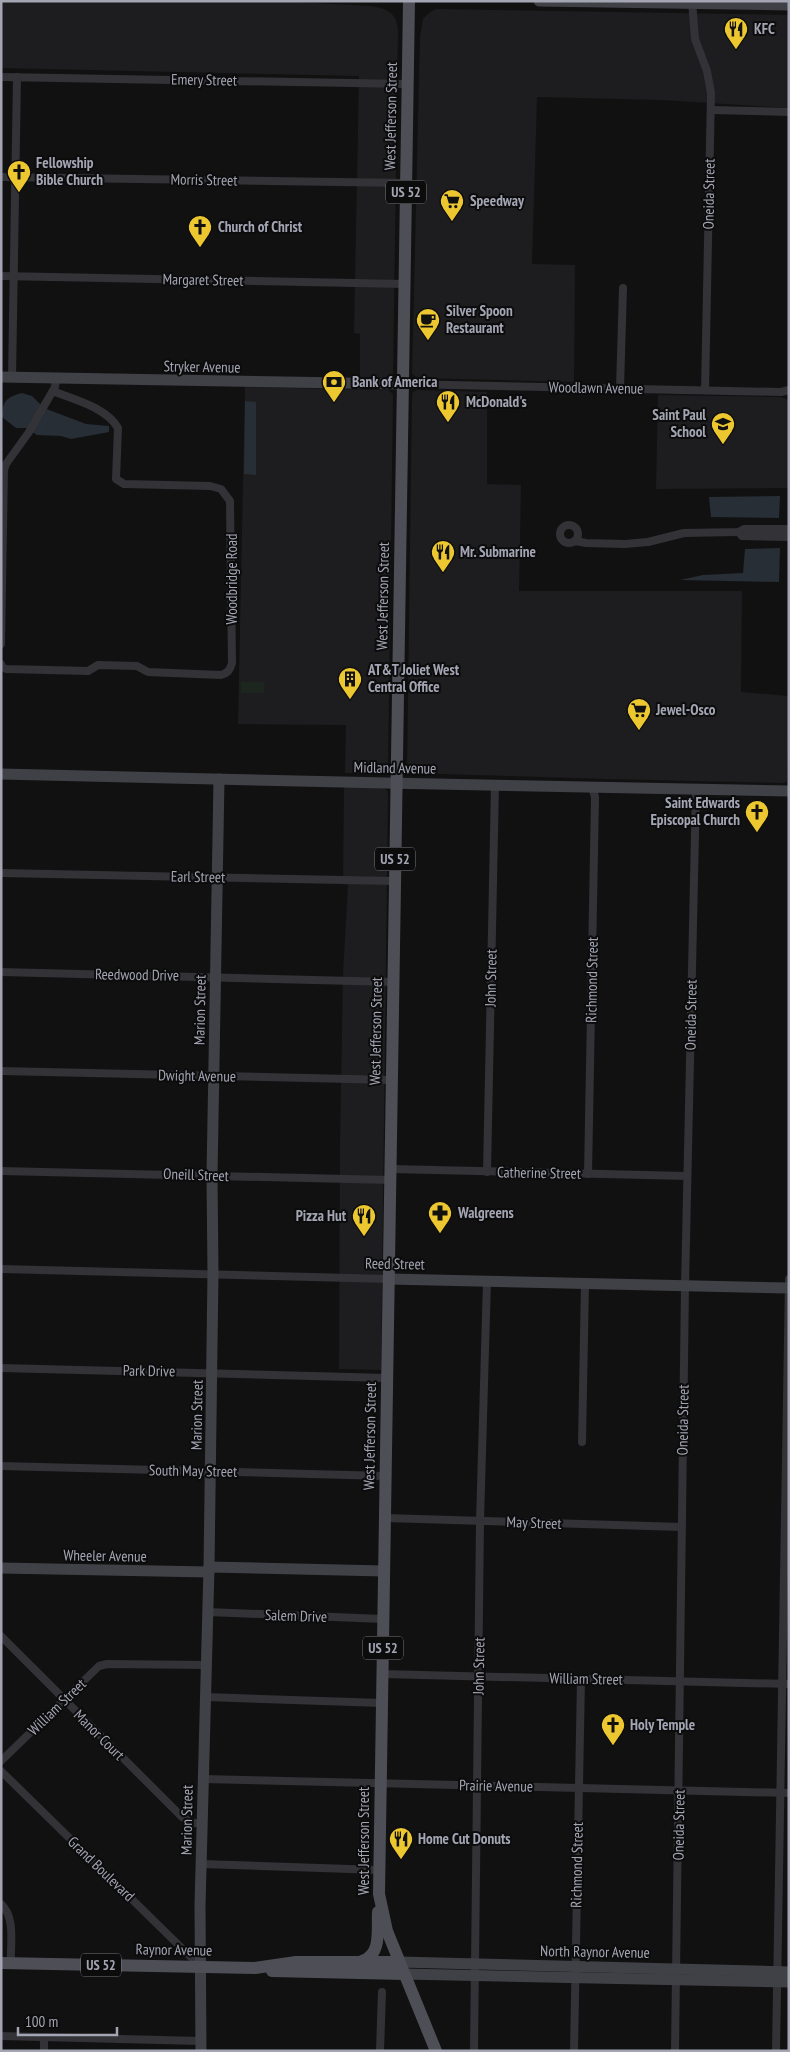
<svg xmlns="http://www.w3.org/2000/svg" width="790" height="2052" font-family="'PT Sans Narrow',sans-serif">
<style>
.built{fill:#1d1d1f}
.green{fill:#1d251f}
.water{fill:#282e36}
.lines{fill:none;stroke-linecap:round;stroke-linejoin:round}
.street{stroke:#323237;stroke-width:8}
.secondary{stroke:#404147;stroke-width:11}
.primary{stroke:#4e4f56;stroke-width:12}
.labels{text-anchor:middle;stroke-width:4;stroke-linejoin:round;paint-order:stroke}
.shield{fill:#0c0c0d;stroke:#767781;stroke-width:1}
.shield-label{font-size:14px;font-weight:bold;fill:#a3a5b3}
.poi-label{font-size:15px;font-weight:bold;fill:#a3a5b3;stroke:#0c0c0d;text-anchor:start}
.street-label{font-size:15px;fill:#a3a5b3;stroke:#0c0c0d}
</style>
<rect width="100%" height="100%" fill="#111112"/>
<g class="built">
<polygon points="1,1 276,1 372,6 384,9 392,14 396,20 398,29 393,376 388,378 360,378 360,334 354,333 359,76 1,68"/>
<polygon points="436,9 789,15 789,108 663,100 537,97 532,264 575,265 574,382 418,378 412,374 420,37 423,19 430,12"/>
<polygon points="245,387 388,390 393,394 388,770 383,774 345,773 346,725 238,724"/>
<polygon points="417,390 487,392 487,484 521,485 519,591 742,591 741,692 789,696 787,781 784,783 606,779 407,773 412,395 413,392"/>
<polygon points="658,395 781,397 788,400 789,488 656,489"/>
<polygon points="344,787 384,787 388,792 381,1370 339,1369 340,1144 343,974 348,885 343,884"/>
</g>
<polygon class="green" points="241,682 265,682 264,693 241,693"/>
<g class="water">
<path d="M22 393 32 396 41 405 49 410 86 424 109 426V432L71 439 61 436 37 435 26 428H16L2 417C2 401 7 397 22 393Z"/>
<polygon points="245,401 256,402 256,475 244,474"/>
<polygon points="780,496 779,518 711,517 709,497"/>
<polygon points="780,548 779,582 680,580 703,575 743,573 745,549"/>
</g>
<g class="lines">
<g class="street">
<polyline points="692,1 695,39 707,71 711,93 705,390"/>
<polyline points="1,77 407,84"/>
<polyline points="711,110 789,112"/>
<polyline points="1,177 406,183"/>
<polyline points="1,276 404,284"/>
<polyline points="12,378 17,77"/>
<polyline points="403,384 781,392 789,390"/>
<polyline points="620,388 623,288"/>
<circle cx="569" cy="534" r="9"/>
<polyline points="739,532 742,536 789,537"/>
<polyline points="575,541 586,543 625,544 648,542 684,533 739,532 744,529 789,529"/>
<polyline points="1,644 4,470 6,464 29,432 55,387 56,379"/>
<path d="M1 664 2 667 6 669 88 671 98 665 137 666 148 672 221 675C228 673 230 670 232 663L230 501 221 489 210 486 124 484 116 479 118 428C106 407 74 400 53 391"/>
<polyline points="1,873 395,881"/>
<polyline points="1,972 393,982"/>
<polyline points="1,1071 392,1080"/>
<polyline points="391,1169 687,1176"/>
<polyline points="1,1171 390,1180"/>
<polyline points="487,1172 495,785"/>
<polyline points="588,1174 595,797 592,787"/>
<polyline points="1,1269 389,1279"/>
<polyline points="1,1368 387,1378"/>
<polyline points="582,1442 585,1283"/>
<polyline points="1,1466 386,1476"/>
<polyline points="385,1518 682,1527"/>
<polyline points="208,1612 383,1619"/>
<polyline points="1,1636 182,1817 193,1823 202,1823"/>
<polyline points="382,1674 789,1684"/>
<polyline points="206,1697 382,1703"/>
<polyline points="1,1761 99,1666 107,1664 207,1665"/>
<polyline points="1,1771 201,1967"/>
<polyline points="203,1779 789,1793"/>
<polyline points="201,1864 379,1870"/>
<path d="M1 1904C16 1918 10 1944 11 1963"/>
<polyline points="1,2036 201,2041"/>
<polyline points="44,2051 44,2037"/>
<polyline points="380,2051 382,1992"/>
<polyline points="474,2051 480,1521 487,1281"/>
<polyline points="574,2051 581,1679"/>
<polyline points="675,2051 685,1286 696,789"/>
<polyline points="776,2051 789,1279"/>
</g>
<g class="secondary">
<polyline points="539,1 789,5"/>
<polyline points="1,377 403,384"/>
<polyline points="1,774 386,783 789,791"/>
<polyline points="389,1279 789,1288"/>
<polyline points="209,1567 384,1571"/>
<polyline points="1,1568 209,1572"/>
<polyline points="399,1962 789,1972"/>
<polyline points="404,1974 789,1982"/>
<polyline points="201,2051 200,1906 209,1567 213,1273 212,1176 219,779"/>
</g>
<g class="primary">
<polyline points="409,1 379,1894 387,1931 436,2051"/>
<path d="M362 1961C382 1955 377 1930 378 1912"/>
<polyline points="1,1963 255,1968 296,1962 399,1962"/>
<polyline points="272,1971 404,1974"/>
</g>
</g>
<defs>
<g id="restaurant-pin" transform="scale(1.25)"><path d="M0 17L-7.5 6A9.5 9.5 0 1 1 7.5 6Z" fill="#ecc72f" stroke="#0c0c0d"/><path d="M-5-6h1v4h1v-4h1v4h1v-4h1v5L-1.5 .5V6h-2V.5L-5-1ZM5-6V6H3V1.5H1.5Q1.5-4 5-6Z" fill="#111"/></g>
<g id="church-pin" transform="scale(1.25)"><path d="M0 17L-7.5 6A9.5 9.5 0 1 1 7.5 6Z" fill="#ecc72f" stroke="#0c0c0d"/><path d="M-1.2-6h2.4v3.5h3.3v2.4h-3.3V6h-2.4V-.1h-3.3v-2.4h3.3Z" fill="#111"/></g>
<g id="supermarket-pin" transform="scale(1.25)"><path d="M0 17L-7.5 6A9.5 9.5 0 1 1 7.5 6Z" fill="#ecc72f" stroke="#0c0c0d"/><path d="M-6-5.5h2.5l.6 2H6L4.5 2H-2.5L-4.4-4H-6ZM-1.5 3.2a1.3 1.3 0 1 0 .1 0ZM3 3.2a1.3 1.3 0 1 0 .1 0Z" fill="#111"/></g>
<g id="cafe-pin" transform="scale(1.25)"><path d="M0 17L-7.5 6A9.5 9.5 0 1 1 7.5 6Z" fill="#ecc72f" stroke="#0c0c0d"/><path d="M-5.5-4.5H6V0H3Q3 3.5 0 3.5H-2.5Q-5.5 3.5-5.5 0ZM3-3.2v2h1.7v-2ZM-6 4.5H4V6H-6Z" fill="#111"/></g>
<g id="bank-pin" transform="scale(1.25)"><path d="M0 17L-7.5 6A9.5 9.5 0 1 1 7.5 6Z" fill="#ecc72f" stroke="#0c0c0d"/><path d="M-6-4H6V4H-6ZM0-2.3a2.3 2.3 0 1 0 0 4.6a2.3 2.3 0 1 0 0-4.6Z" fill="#111"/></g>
<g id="school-pin" transform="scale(1.25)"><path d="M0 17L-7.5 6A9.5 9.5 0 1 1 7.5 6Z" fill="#ecc72f" stroke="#0c0c0d"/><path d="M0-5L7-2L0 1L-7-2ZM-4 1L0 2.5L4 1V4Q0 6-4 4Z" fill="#111"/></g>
<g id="building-pin" transform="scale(1.25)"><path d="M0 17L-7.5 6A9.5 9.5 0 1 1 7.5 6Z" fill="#ecc72f" stroke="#0c0c0d"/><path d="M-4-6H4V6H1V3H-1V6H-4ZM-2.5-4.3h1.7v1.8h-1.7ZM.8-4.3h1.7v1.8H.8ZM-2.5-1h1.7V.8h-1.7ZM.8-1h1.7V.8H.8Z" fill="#111"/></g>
<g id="pharmacy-pin" transform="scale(1.25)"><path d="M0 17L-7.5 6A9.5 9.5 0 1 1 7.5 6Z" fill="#ecc72f" stroke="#0c0c0d"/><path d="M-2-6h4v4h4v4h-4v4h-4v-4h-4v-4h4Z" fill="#111"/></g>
</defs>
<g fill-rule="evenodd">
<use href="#restaurant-pin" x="736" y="29"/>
<use href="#church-pin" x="19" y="172"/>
<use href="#supermarket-pin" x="452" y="201"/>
<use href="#church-pin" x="200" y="227"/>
<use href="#cafe-pin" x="428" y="320"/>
<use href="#bank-pin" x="334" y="382"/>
<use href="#restaurant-pin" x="448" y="402"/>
<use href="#school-pin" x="723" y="424"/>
<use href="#restaurant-pin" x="443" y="552"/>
<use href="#building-pin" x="350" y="679"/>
<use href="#supermarket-pin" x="639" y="710"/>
<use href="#church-pin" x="757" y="812"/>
<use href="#pharmacy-pin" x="440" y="1213"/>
<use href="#restaurant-pin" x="364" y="1216"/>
<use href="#church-pin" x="613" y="1725"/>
<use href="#restaurant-pin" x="401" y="1839"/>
</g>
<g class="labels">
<g class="shield">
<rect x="386" y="180.5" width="40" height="23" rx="4"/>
<rect x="375" y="847.5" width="40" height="23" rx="4"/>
<rect x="363" y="1636.5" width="40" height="23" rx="4"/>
<rect x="81" y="1953.5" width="40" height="23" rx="4"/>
</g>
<g class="shield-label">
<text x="406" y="197">US 52</text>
<text x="395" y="864">US 52</text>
<text x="383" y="1653">US 52</text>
<text x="101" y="1970">US 52</text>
</g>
<g class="poi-label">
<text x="754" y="34">KFC</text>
<text x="36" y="168">Fellowship<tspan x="36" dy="17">Bible Church</tspan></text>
<text x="470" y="206">Speedway</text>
<text x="218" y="232">Church of Christ</text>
<text x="446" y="316">Silver Spoon<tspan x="446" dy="17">Restaurant</tspan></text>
<text x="352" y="387">Bank of America</text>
<text x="466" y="407">McDonald's</text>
<text x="706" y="420" text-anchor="end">Saint Paul<tspan x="706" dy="17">School</tspan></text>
<text x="460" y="557">Mr. Submarine</text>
<text x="368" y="675">AT&amp;T Joliet West<tspan x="368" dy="17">Central Office</tspan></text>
<text x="656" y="715">Jewel-Osco</text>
<text x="740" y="808" text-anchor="end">Saint Edwards<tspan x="740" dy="17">Episcopal Church</tspan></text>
<text x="458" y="1218">Walgreens</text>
<text x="346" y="1221" text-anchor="end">Pizza Hut</text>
<text x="630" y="1730">Holy Temple</text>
<text x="418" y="1844">Home Cut Donuts</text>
</g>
<g class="street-label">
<text transform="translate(204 80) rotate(1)" y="5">Emery Street</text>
<text transform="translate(391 116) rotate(-89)" y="5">West Jefferson Street</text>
<text transform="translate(204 180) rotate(1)" y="5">Morris Street</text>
<text transform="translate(709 194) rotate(-89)" y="5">Oneida Street</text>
<text transform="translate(203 280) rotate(1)" y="5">Margaret Street</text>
<text transform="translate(202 367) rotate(1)" y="5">Stryker Avenue</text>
<text transform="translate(596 388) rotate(1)" y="5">Woodlawn Avenue</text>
<text transform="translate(232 579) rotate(-90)" y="5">Woodbridge Road</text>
<text transform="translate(383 596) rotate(-89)" y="5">West Jefferson Street</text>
<text transform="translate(395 768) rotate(1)" y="5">Midland Avenue</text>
<text transform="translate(198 877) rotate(1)" y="5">Earl Street</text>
<text transform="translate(137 975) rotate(1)" y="5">Reedwood Drive</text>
<text transform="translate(491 978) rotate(-89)" y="5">John Street</text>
<text transform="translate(592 980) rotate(-89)" y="5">Richmond Street</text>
<text transform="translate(200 1010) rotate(-89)" y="5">Marion Street</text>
<text transform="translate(691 1015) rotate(-89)" y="5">Oneida Street</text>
<text transform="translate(376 1031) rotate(-89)" y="5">West Jefferson Street</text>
<text transform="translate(197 1076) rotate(1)" y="5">Dwight Avenue</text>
<text transform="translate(539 1173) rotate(1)" y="5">Catherine Street</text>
<text transform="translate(196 1175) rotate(2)" y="5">Oneill Street</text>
<text transform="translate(395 1264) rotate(1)" y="5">Reed Street</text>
<text transform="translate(149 1371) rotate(1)" y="5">Park Drive</text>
<text transform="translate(197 1415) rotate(-89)" y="5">Marion Street</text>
<text transform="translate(683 1420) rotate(-89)" y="5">Oneida Street</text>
<text transform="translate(370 1436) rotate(-89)" y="5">West Jefferson Street</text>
<text transform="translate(193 1471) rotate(1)" y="5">South May Street</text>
<text transform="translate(534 1523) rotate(2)" y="5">May Street</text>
<text transform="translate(105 1556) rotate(1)" y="5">Wheeler Avenue</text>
<text transform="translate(296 1616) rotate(2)" y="5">Salem Drive</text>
<text transform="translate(479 1666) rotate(-89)" y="5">John Street</text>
<text transform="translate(586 1679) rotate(1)" y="5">William Street</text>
<text transform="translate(57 1707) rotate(-44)" y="5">William Street</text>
<text transform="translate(99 1735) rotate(45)" y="5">Manor Court</text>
<text transform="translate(496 1786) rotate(1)" y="5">Prairie Avenue</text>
<text transform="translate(187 1820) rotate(-89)" y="5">Marion Street</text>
<text transform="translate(679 1825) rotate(-89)" y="5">Oneida Street</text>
<text transform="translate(364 1841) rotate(-90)" y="5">West Jefferson Street</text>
<text transform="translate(577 1865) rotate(-89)" y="5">Richmond Street</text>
<text transform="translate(101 1869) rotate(44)" y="5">Grand Boulevard</text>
<text transform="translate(174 1950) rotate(1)" y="5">Raynor Avenue</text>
<text transform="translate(595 1952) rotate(1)" y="5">North Raynor Avenue</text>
</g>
</g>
<rect width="790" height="2052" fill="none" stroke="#a3a5b3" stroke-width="5"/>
<path d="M18 2027v8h99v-8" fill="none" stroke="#a3a5b3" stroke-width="2.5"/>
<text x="25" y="2027" font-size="15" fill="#a3a5b3" stroke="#0c0c0d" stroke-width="4" paint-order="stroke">100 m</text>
</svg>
